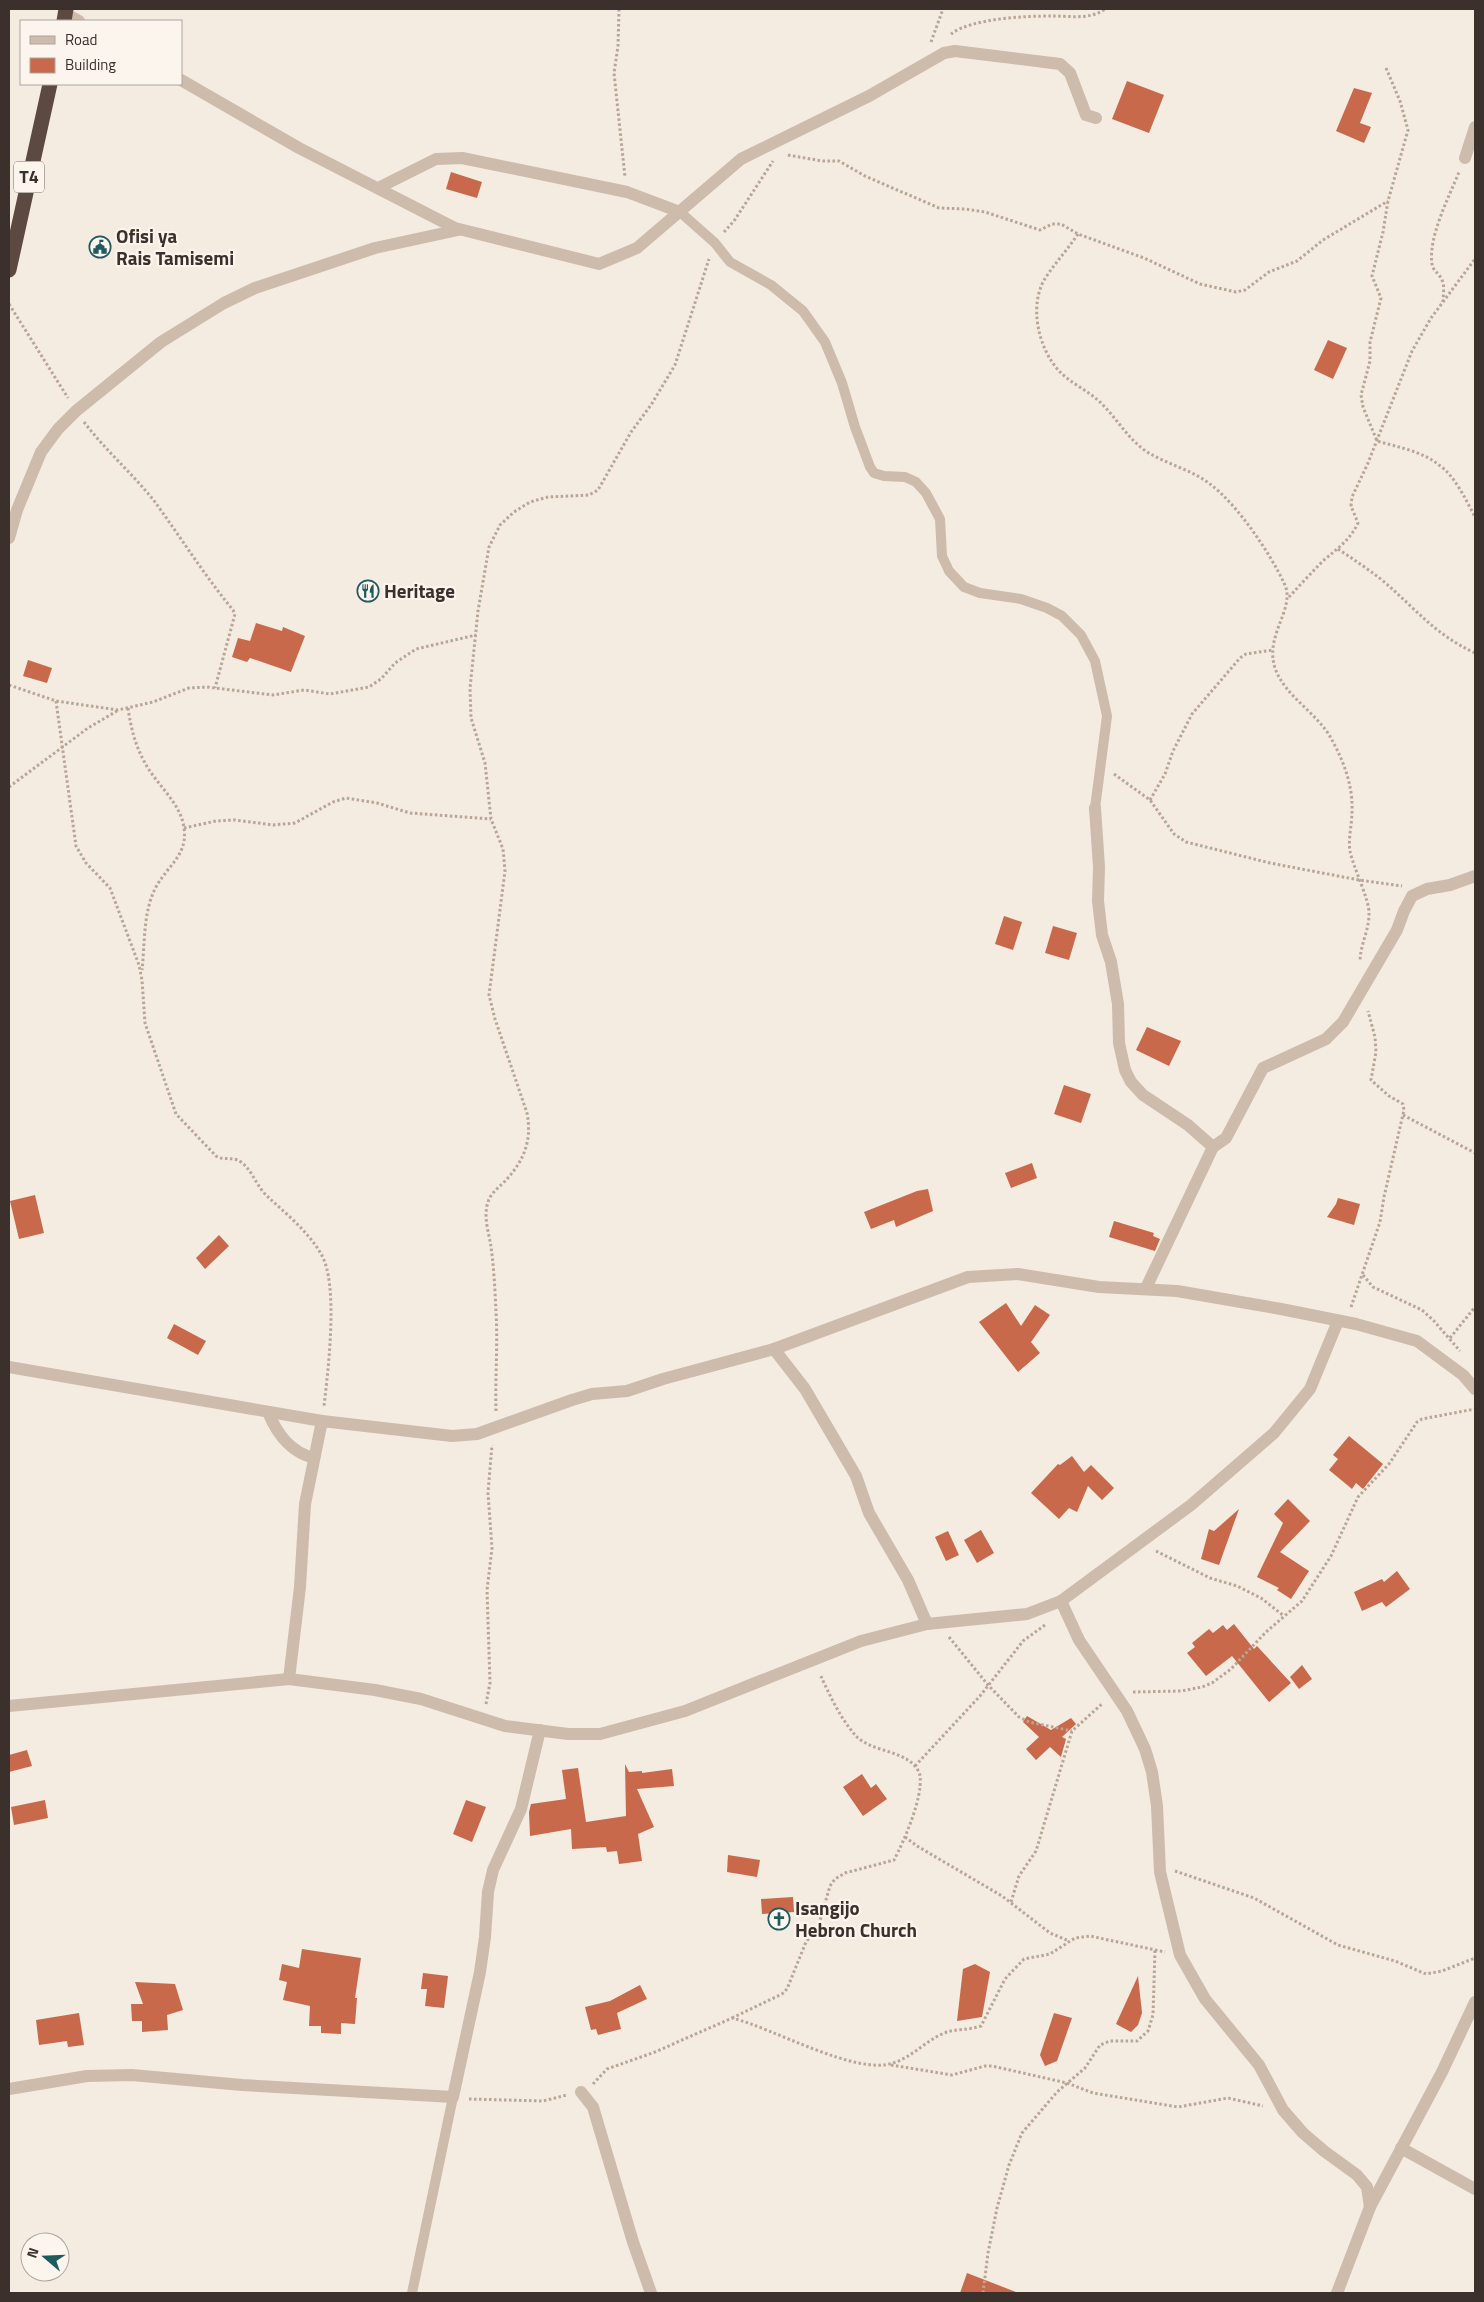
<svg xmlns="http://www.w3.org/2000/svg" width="1484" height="2302" font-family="'Titillium Web',sans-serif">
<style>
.building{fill:#c8694b}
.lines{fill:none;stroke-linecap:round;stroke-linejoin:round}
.path{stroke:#b9a596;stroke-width:3;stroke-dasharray:2.5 2.5;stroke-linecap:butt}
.lane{stroke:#cdbbac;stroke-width:10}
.street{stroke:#cdbbac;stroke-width:12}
.highway{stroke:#5c4a42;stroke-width:15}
.labels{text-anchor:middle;stroke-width:4.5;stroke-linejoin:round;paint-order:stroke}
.shield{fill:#fbf5ee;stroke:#756b66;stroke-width:1}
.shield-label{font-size:18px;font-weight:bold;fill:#3b302b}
.poi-label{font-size:19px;font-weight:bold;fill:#3b302b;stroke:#fbf5ee;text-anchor:start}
</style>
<rect width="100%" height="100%" fill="#f4ebe1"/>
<g class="building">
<polygon points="1127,81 1164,95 1149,133 1112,119"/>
<polygon points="1354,88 1372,93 1360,123 1371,127 1364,143 1336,131"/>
<polygon points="451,172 482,182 477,198 446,189"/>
<polygon points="1328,340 1347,348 1333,379 1314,370"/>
<polygon points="256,623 282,631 283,627 305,636 291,672 250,658 247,662 232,657 238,638 250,641"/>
<polygon points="28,660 52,668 47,683 23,676"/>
<polygon points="1004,916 1022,922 1013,950 995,944"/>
<polygon points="1053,926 1077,933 1069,960 1045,953"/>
<polygon points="1147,1027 1181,1041 1169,1066 1136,1050"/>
<polygon points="1064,1085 1091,1094 1081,1123 1054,1114"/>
<polygon points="1032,1163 1037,1178 1011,1188 1005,1173"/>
<polygon points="928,1189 933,1211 896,1227 894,1220 871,1229 864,1212 917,1191"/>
<polygon points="35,1195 44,1233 19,1239 10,1201"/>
<polygon points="1338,1198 1360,1204 1354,1225 1327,1217 1336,1204"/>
<polygon points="1114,1221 1154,1233 1153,1236 1160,1239 1155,1251 1109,1237"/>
<polygon points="219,1235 229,1246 205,1269 196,1258"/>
<polygon points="1006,1303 1021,1326 1035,1305 1050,1315 1031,1342 1040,1353 1018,1372 979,1322"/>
<polygon points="174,1324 206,1341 198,1355 167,1338"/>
<polygon points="1349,1436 1383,1464 1363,1489 1356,1483 1352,1489 1329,1470 1338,1459 1333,1455"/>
<polygon points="1072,1456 1084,1472 1091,1465 1114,1488 1102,1500 1088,1486 1077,1512 1069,1508 1059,1519 1031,1493 1058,1464 1060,1465"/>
<polygon points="1288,1499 1310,1521 1280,1552 1309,1571 1291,1599 1277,1590 1279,1588 1257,1577 1283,1523 1274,1514"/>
<polygon points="1239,1509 1219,1565 1201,1559 1209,1529 1214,1531"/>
<polygon points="981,1530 994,1553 977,1563 964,1540"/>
<polygon points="948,1531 959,1555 946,1561 935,1537"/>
<polygon points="1397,1571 1410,1589 1386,1607 1382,1602 1362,1611 1354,1592 1382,1579 1384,1582"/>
<polygon points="1234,1624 1254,1649 1257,1646 1291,1683 1269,1702 1232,1656 1206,1676 1187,1653 1195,1647 1192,1643 1209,1629 1213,1633 1223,1625 1227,1630"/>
<polygon points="1302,1665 1312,1679 1299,1689 1290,1677"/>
<polygon points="1027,1716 1051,1730 1071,1718 1076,1724 1062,1737 1066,1739 1061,1757 1050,1747 1036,1760 1026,1749 1039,1737 1023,1722"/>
<polygon points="27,1750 32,1766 9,1772 9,1755"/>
<polygon points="625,1764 629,1772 642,1771 642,1773 672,1769 674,1786 637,1789 654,1827 638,1834 642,1861 619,1864 617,1851 607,1852 606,1847 572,1849 571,1829 530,1836 529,1812 531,1804 566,1799 562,1770 578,1768 586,1822 626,1816"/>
<polygon points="862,1774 871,1788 876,1784 887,1799 863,1816 843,1787"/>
<polygon points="45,1800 48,1818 14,1825 11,1807"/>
<polygon points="466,1800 486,1807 472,1842 453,1834"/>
<polygon points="728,1855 760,1860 757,1877 727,1872"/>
<polygon points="793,1897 794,1912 762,1914 761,1899"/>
<polygon points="302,1949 361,1958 355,1998 357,1998 355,2024 341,2023 341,2034 321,2033 321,2026 309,2026 310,2006 283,2000 287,1982 279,1980 282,1964 299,1968"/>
<polygon points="975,1964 990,1972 982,2017 957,2021 963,1969"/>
<polygon points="423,1973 448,1976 444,2008 425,2006 427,1989 421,1989"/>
<polygon points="1138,1976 1142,2013 1138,2025 1131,2032 1116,2024"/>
<polygon points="135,1982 175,1984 183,2010 167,2015 168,2030 142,2032 142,2021 132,2021 131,2004 143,2004"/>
<polygon points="640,1985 647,1999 617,2013 621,2029 598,2035 596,2029 591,2030 585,2007 610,2001"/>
<polygon points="79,2013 84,2045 68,2047 67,2041 39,2045 36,2020"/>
<polygon points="1054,2013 1072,2018 1057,2061 1045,2066 1040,2055"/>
<polygon points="967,2273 1016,2292 1016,2293 960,2293"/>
</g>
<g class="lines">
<g class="path">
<polyline points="619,9 618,46 614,73 625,177"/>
<path d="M951 34C972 18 1026 16 1053 16 1071 16 1090 20 1105 9"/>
<polyline points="931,42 943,9"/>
<path d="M1386 68 1400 101 1408 130 1388 201 1383 232 1372 276 1381 298 1370 342V361L1361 395 1363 407 1377 441C1397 447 1422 451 1439 465 1455 476 1466 500 1475 517"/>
<polyline points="788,155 822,161 839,161 865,176 939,208 965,209 985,212 1040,230 1052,224 1061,224 1078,234 1144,258 1200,284 1236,292 1245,290 1269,272 1297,261 1323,240 1388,201"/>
<polyline points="724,232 734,221 773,161"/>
<path d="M1078 234C1068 249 1056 262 1046 277 1028 304 1038 349 1060 372 1072 384 1089 391 1102 404 1118 420 1128 439 1147 452 1167 464 1192 470 1210 484 1237 504 1270 553 1284 583 1297 608 1264 634 1275 668 1285 697 1318 713 1332 740 1344 762 1353 786 1352 811 1352 824 1348 839 1350 851 1353 867 1370 901 1369 914 1369 931 1360 945 1360 962"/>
<path d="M1443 302C1443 295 1445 286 1442 280 1439 273 1433 271 1432 264 1428 237 1449 197 1459 172"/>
<polyline points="9,304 68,398"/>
<path d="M84 422C106 451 133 474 155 502 181 538 205 576 233 610L235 614 215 688"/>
<path d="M1338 549C1353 559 1368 569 1382 580 1415 608 1434 634 1475 653"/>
<path d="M1289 597C1300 585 1312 572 1324 560 1338 548 1350 540 1358 523L1351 506 1352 497 1368 463 1412 351 1431 318 1475 259"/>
<polyline points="9,685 56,701 118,710 153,702 189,688 207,687 273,695 304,690 330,694 369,687 381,679 395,663 416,649 476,635"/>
<path d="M56 701 76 846 86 863 110 888 139 965 142 980 145 1023 176 1114 216 1156C223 1161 233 1156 241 1162 252 1170 256 1185 266 1195 285 1213 308 1231 321 1254 339 1283 328 1371 324 1406"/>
<path d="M128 708C131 728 135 745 145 763 156 784 181 803 184 828 188 855 168 865 156 887 143 911 145 943 142 970"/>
<polyline points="1114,774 1150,800 1174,834 1186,842 1270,863 1359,880 1402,886"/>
<polyline points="9,787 88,728 117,711"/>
<polyline points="1150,800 1165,774 1173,751 1192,714 1240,658 1246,654 1273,650"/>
<polyline points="184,828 216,821 235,820 273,825 295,823 333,802 346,798 377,803 410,813 491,819"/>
<polyline points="1403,1115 1475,1153"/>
<polyline points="1363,1275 1373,1287 1422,1310 1434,1321 1460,1351"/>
<polyline points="1351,1307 1380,1222 1384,1197 1404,1110 1403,1104 1389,1096 1371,1080 1376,1052 1375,1037 1368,1011"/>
<polyline points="1450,1338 1475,1307"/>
<path d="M496 1411C495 1378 498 1345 496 1312 495 1291 494 1268 491 1247 489 1233 483 1217 488 1202 491 1192 501 1186 507 1179 525 1159 532 1139 527 1113L495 1019 489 995 505 871 503 849 491 819 485 763 471 718 470 688 478 611 489 547 500 525 514 512 530 502 548 497 589 495 598 490 631 432 651 405 675 365 709 259"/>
<polyline points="1156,1551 1210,1578 1237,1586 1261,1598 1284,1616"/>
<polyline points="949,1637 988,1685 1019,1717 1029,1722 1072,1731"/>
<polyline points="1133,1692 1181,1691 1202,1687 1212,1683 1231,1669 1266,1632 1302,1601 1331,1556 1358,1497 1389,1464 1417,1422 1422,1419 1475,1409"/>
<polyline points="486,1704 490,1683 487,1590 492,1548 488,1493 492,1445"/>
<polyline points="915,1766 980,1696 1023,1641 1045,1625"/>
<polyline points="905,1837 917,1846 1002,1896 1050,1933 1069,1941"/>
<polyline points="1175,1871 1254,1898 1338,1945 1395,1961 1426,1974 1442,1971 1475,1958"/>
<polyline points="1011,1902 1019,1876 1036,1851 1072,1731 1103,1703"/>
<path d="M732 2018 782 1994 787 1989 806 1942 819 1924 830 1886 835 1879 845 1873 894 1860C904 1841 923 1798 920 1776 919 1769 912 1762 906 1759 891 1750 870 1749 857 1737 841 1720 829 1694 820 1674"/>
<polyline points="891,2065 952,2075 985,2066 992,2066 1067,2083 1093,2093 1178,2107 1228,2098 1263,2106"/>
<path d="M593 2084 607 2069 655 2052 732 2018C773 2028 856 2076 893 2063 913 2057 927 2039 947 2032 957 2029 969 2030 981 2026L1005 1979 1024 1959 1050 1954 1075 1938 1090 1936 1165 1952"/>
<polyline points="469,2099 543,2101 567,2095"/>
<polyline points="983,2293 988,2253 997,2208 1009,2165 1022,2133 1057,2092 1085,2068 1100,2045 1110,2041 1137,2041 1148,2031 1153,2015 1155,1950"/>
</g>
<g class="lane">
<polyline points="680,212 715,243 730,262 771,285 803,311 825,342 842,383 855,427 870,467 874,473 884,476 905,477 916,482 926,493 940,519 942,556 949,571 964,587 980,593 1021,599 1047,608 1062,616 1081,635 1095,661 1107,716 1095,808"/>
<polyline points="412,2293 453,2097"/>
</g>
<g class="street">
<polyline points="66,14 79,21"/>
<polyline points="181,80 299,148 455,228 599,264 637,248 741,159 869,96 944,53 955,51 1060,64 1070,73 1086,115 1096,118"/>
<polyline points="1465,158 1475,127"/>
<polyline points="378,188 436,159 462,158 627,192 680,212"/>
<polyline points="9,538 17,510 41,452 58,429 76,411 161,342 224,303 255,288 375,248 458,230"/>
<polyline points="1095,808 1099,867 1098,901 1102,935 1111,962 1118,1004 1119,1043 1125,1070 1131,1082 1143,1095 1188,1125 1213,1147 1146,1288"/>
<polyline points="1213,1147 1226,1138 1263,1068 1326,1039 1343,1022 1397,930 1404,911 1412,896 1427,889 1450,885 1475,876"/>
<polyline points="774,1349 805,1389 856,1476 869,1513 908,1580 927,1624"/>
<polyline points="9,1367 322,1421 452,1436 477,1434 572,1400 592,1394 627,1391 663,1379 774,1349 968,1277 1018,1274 1099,1287 1177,1291 1281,1309 1356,1324 1417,1341 1463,1375 1475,1389"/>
<path d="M268 1412C277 1434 290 1452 314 1458"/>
<polyline points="1061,1601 1079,1640 1127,1711 1145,1749 1152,1772 1157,1806 1160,1872 1180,1955 1205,1999 1259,2065 1283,2110 1303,2133 1324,2151 1357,2175 1367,2187 1370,2207"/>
<polyline points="289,1679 300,1587 305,1504 322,1421"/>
<polyline points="9,1706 289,1679 375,1690 421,1699 505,1726 568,1734 600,1734 685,1711 861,1641 927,1624 1027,1614 1061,1601 1191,1505 1274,1433 1310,1389 1338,1321"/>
<polyline points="9,2089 87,2076 132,2075 242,2085 453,2097 480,1972 485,1937 488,1892 493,1870 521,1809 540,1730"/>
<polyline points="581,2092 593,2107 633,2242 651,2293"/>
<polyline points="1401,2148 1475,2189"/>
<polyline points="1337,2293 1370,2207 1442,2072 1475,2002"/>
</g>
<g class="highway">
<polyline points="64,21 66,9"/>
<polyline points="9,270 50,84"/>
</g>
</g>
<defs>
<g id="civic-ring" transform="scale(1.125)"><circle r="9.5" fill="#fbf5ee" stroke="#1f5a5e" stroke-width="1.5"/><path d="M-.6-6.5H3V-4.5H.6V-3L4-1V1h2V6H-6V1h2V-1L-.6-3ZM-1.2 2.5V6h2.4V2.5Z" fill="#1f5a5e"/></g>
<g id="restaurant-ring" transform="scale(1.125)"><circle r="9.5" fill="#fbf5ee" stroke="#1f5a5e" stroke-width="1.5"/><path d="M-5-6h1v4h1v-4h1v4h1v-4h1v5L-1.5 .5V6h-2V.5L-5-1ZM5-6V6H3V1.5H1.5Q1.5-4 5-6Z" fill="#1f5a5e"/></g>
<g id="church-ring" transform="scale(1.125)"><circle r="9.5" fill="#fbf5ee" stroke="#1f5a5e" stroke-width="1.5"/><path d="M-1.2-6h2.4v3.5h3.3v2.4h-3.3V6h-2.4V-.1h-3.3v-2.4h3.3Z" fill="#1f5a5e"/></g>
</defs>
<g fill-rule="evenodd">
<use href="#civic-ring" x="100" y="247"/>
<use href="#restaurant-ring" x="368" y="591"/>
<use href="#church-ring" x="779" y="1919"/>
</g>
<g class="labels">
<rect class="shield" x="14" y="161.5" width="30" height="31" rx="4"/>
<g class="shield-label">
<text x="29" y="183">T4</text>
</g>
<g class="poi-label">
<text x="116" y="243">Ofisi ya<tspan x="116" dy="22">Rais Tamisemi</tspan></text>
<text x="384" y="598">Heritage</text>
<text x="795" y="1915">Isangijo<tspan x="795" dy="22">Hebron Church</tspan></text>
</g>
</g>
<rect width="1484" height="2302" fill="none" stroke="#3b302b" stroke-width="20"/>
<rect x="20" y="20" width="162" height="65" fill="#fbf5ee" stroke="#aea6a0"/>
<rect x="30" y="36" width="25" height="8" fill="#cdbbac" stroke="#aea6a0"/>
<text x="65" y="45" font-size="15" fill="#3b302b">Road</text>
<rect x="30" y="58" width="25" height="15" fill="#c8694b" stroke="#aea6a0"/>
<text x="65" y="70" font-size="15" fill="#3b302b">Building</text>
<g transform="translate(45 2257) rotate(289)"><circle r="24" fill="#fbf5ee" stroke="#aea6a0"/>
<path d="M0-4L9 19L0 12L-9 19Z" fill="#1f5a5e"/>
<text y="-8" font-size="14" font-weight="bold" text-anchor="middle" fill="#3b302b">N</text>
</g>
</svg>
